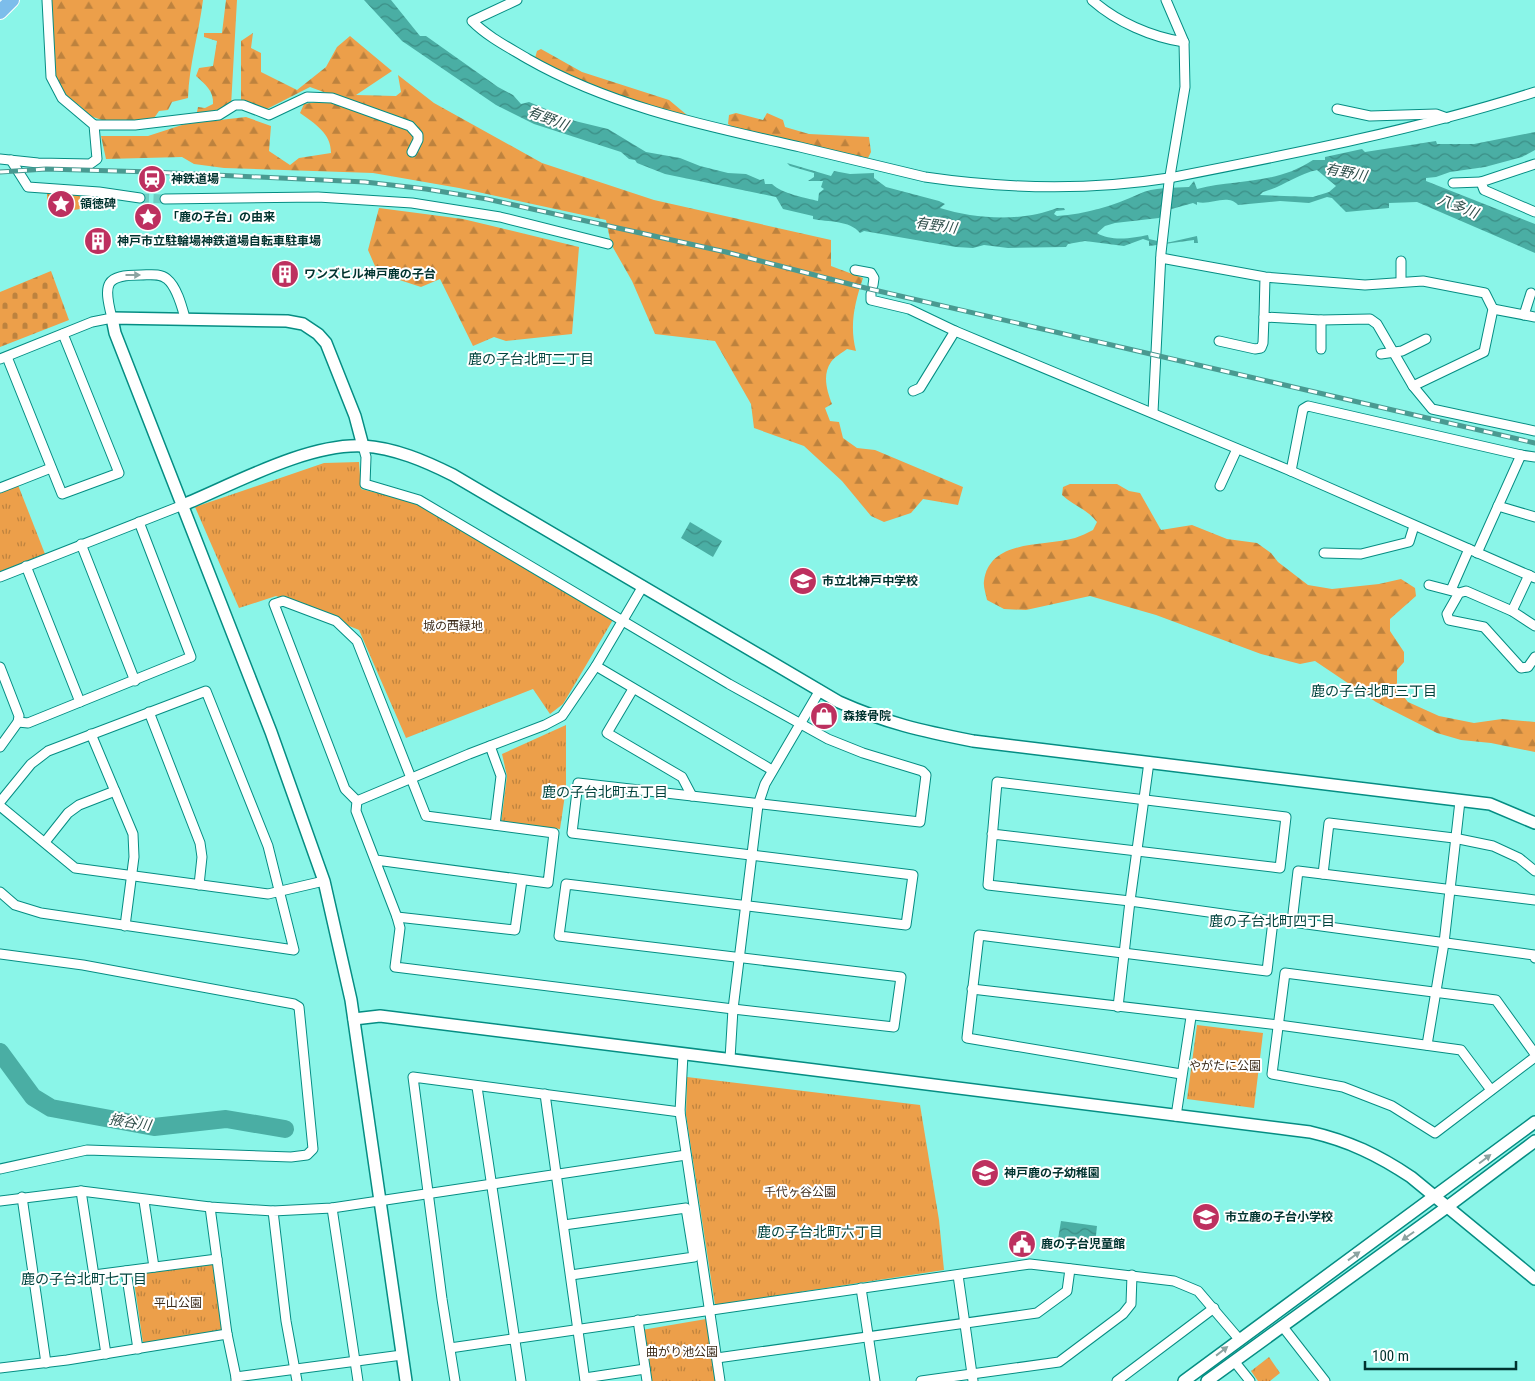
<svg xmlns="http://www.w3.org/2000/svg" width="1535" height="1381" font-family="'Roboto Condensed','Noto Sans JP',sans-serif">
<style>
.forest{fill:url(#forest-firs)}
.cemetery{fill:url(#cemetery-stones)}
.park{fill:url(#park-tufts)}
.water{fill:url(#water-waves);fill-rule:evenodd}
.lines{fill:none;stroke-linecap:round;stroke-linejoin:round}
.river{stroke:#4aaea4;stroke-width:18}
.minor-tunnel{stroke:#6ecec3;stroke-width:9;stroke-dasharray:9 4.5;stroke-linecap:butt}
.minor-casing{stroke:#058d83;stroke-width:11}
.tertiary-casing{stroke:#058d83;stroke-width:14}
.primary-casing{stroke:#fff;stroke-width:16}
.minor{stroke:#fff;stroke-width:9}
.tertiary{stroke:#fff;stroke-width:11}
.primary{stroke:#7cbdeb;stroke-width:14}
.rail-casing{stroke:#499a91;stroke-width:5}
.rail{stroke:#fff;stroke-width:3;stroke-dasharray:9;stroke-linecap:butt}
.oneway{fill:#8ca3a1}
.labels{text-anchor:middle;stroke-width:4;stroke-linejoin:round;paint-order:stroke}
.poi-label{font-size:12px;font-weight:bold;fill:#00332f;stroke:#fff;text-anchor:start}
.park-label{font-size:12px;fill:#3b2a19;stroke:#fff}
.water-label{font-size:14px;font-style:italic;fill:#2f4e4a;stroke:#fff}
.neighbourhood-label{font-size:14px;fill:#01443e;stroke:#fff}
</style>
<defs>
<pattern id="forest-firs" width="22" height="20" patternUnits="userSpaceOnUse" patternTransform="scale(1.25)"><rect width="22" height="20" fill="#ec9f4a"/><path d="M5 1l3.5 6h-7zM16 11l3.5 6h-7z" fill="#bd823e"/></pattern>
<pattern id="cemetery-stones" width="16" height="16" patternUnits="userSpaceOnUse" patternTransform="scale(1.25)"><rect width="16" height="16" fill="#ec9f4a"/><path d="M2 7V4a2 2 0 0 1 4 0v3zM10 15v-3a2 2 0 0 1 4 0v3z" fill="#bd823e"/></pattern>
<pattern id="park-tufts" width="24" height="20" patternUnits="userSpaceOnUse" patternTransform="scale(1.25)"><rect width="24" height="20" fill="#ec9f4a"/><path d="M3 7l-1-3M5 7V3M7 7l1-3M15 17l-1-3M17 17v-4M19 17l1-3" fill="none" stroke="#bd823e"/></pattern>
<pattern id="water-waves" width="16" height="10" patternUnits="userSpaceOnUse" patternTransform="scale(1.25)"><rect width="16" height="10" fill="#4aaea4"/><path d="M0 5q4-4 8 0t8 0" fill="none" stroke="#3b8e86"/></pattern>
</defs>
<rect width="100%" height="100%" fill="#8af5e8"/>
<g class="forest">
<path d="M49 0H203C199 33 189 65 188 98L172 102 168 110 159 111 152 121 102 120 90 116 79 105 65 97 56 77Z"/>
<path d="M226 0H237L231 106 216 113 197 112 198 107 205 108 213 104C214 91 205 84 196 76L199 68 213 66 217 41 204 37V33H222Z"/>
<path d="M253 33 251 48 261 53V72L297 90 326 67 337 47 350 36 392 71 356 95 396 96 401 92 398 75 434 103 542 163 654 200 831 240V266L863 278C855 302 849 325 856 351L847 349C842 353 834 357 831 362 822 375 827 391 832 404L825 408 830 421 839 422 843 438 857 448 875 450 963 487 958 505 923 499 911 513 884 522 871 516 842 481 804 446 754 428 751 404 715 341 655 334 632 281 611 244 606 220 459 188 373 173 224 168 194 164 182 157 106 159 101 136H148L185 124 246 117 271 126 269 151 290 165 299 158 331 153C331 133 315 124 300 113L304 104 323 101 329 94 310 87 265 110 241 102V41Z"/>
<path d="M541 49 582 72 669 100 687 115C634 103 583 84 535 58L537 51Z"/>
<polygon points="736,113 763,120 767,113 783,120 785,127 809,134 869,137 871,152 868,158 734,128 728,124 729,115"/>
<polygon points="379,208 463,219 579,247 572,334 506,341 494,337 473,346 440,279 421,287 378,273 368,250"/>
<path d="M1070 484H1117L1129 491 1140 493 1161 530 1192 525 1227 539 1257 543 1271 553 1278 562 1308 585 1332 589 1379 584 1401 579 1415 588 1416 596 1390 619V631L1404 652V662L1397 670V688L1408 702 1439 716 1474 723 1502 719 1535 722V752L1491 743 1461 740 1437 733 1376 702 1315 661 1300 664 1261 654 1156 615 1090 596 1026 610 1004 609 987 600C986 594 983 587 984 581 990 538 1045 547 1075 538 1081 536 1087 533 1093 530L1097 522C1088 510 1073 505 1062 495L1063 487Z"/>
</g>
<polygon class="cemetery" points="51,271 69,320 0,347 0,292"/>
<g class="park">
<polygon points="47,193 80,194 80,209 62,212 47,207"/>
<polygon points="359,462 361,489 418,503 614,618 563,704 550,714 533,689 406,738 359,630 276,596 239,608 195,507 324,463"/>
<polygon points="18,485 45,554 0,572 0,492"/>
<polygon points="566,725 566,788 560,829 501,823 507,776 502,754"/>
<polygon points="1197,1025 1263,1033 1254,1108 1187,1099"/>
<polygon points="687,1077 920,1105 939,1220 944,1270 715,1305 686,1115"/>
<polygon points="213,1263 223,1331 143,1343 133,1275"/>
<polygon points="706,1319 716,1381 651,1381 642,1330"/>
<polygon points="1269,1357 1280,1373 1270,1381 1258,1381 1251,1371"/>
</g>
<g class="water">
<path d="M364 0H391L420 36H426L498 87 513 95 521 104 529 102 575 121 608 129 646 152 680 158 700 166 728 173 746 174 760 180 764 179 765 184H772C782 194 807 198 818 201L819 193 824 189 821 187 823 181H808L814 177V173L790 166 787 163 831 176 834 171 850 174 874 173V178L886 187 939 201 945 204 940 208C975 219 1022 222 1057 208H1064L1065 210 1056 211 1054 214 1057 216C1086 214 1113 206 1139 194 1153 187 1174 188 1189 187L1194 181 1197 189C1237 179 1275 185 1313 160H1325V157L1362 149 1365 152 1436 141 1437 144H1474L1535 132V150L1522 157 1485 167 1450 172 1436 177 1426 178V181L1535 224V253L1417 202 1389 203V208L1346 212 1332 198 1327 197 1309 203 1280 201 1238 205C1227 193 1210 206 1197 202V205L1193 203 1168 210 1159 218 1115 223 1105 226 1097 233C1111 242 1134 238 1148 235L1149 239 1166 243 1197 236 1198 243H1194V240L1149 246V241L1143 239 1124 246 1085 241 1068 244 1066 247 1008 248 984 245 973 248 956 247 864 231 860 233C850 220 827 222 813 219V216L783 209 776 197 665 174 637 163 635 160 629 159 621 152 534 124 496 105 402 41ZM1317 170 1336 186 1329 192 1313 197 1260 195 1263 192C1282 187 1298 174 1317 170Z"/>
<polygon points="690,522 722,541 713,557 681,538"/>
<polygon points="1061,1221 1097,1226 1095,1244 1058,1239"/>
</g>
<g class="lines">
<polyline class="river" points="0,1052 33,1097 51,1108 154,1127 226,1119 285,1129"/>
<polyline class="minor-tunnel" points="140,198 165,199"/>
<g class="minor-casing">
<g id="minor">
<path d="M517 0 472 21C488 37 508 47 528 59 612 107 707 126 800 147 842 157 883 167 925 177 1007 189 1087 191 1169 178 1292 154 1416 130 1535 92"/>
<path d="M1092 0C1117 22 1151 37 1184 42"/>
<polyline points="1337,109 1370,116 1436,114 1447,118"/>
<polyline points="94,125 135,125 219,115 235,105 243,105 269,115 307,97 332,98 410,126 418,135 418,140 412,152"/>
<polyline points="0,159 38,163 90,164 97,159 94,125 62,98 51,77 47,0"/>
<polyline points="11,160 28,187 99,192 140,198"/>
<polyline points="1535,164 1481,182 1484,190 1535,212"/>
<polyline points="1453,183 1481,182"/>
<polyline points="165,199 318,197 412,203 500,217 608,244"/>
<polyline points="1161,258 1265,277 1365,285 1423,281 1485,293 1493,309 1484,352 1413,386 1377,324 1370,319 1321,320 1264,317 1265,277"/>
<polyline points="855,270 871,273 874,278 873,285"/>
<polyline points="1401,282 1401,261"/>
<polyline points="871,294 871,300 909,309 955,331"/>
<polyline points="1493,309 1535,317"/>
<polyline points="1524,315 1531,293"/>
<polyline points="1321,320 1321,349"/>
<polyline points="1219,341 1255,349 1261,348 1263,343 1264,317"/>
<polyline points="1381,354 1402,351 1426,339"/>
<polyline points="7,357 62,494 119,473 63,334"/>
<path d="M0 359 92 322 112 318C103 283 105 275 141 275 150 275 160 273 167 279 177 287 182 307 185 318"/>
<polyline points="1413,386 1432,409 1535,431"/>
<polyline points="913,391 920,388 955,331 1291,471 1535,578"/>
<polyline points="1153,412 1161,253 1169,182 1185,87 1184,42 1166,0"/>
<polyline points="363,446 366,457 365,484 419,500 729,684 828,739 863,753 922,771 926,775 920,822 578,783 572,833 913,875 906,925 566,884 559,936 901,977 894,1027 733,1009 395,967 400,928 397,917 356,811 357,801 345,789 274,604 283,601 336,621 357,641 426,816 554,833 548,883 376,860"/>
<polyline points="1291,471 1303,409 1308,406 1521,455"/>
<polyline points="1220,486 1237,449"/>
<polyline points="0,488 51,468"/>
<polyline points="1498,506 1535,517"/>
<polyline points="81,544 135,681"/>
<polyline points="1324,553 1361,554 1409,542 1414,526"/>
<polyline points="1477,553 1521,455 1535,457"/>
<polyline points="26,566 80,702"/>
<polyline points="0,577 183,505"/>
<polyline points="1429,585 1456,592"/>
<polyline points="1451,590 1469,549"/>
<polyline points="1512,611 1529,575"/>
<polyline points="1535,626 1512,611 1466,591 1459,593 1447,614 1449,620 1484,627 1521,668 1528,667 1535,657"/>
<polyline points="596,666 772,770"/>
<polyline points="0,667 19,716 18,722 0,747"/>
<polyline points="633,689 607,733 682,777 692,796"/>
<polyline points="149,712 200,843 202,857 199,885"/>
<polyline points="18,722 28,723 191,657 139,522"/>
<polyline points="91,734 133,834 134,857 125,926"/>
<polyline points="490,746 501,776 495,825"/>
<polyline points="357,801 469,754 545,725 562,716 596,666 643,586"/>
<polyline points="0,802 31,764 48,751 206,691 268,846 294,950 41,913 15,905 0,892"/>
<polyline points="0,806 75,868 268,894 324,881"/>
<polyline points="992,834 1280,868 1286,817 997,782 988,885 1130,901 1273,921 1267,971 979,935 967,1038 1181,1074"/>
<polyline points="45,842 68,813 79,805 115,791"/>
<polyline points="1323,874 1329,823 1454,838 1493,846 1519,858 1535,871"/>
<polyline points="1535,900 1298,871 1292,922 1534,955 1535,958"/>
<polyline points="397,917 515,930 522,880"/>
<polyline points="0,954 83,965 294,1004 299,1007 313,1149 307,1155 291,1157 87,1150 0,1169"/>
<polyline points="972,989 1279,1025 1461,1050 1491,1090"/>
<polyline points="1118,1007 1130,901 1149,762"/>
<polyline points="1427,1045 1444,943 1460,801"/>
<polyline points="683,1054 680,1112 720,1381"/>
<polyline points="1535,1054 1496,1000 1285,973 1272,1074 1343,1087 1392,1106 1435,1133 1535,1057"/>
<polyline points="730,1059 733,1009 758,805 765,784 820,690"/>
<polyline points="477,1087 521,1381"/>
<polyline points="545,1094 585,1381"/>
<polyline points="1176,1116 1191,1017"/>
<polyline points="81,1191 106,1354"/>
<polyline points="22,1197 46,1363"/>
<polyline points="0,1201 81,1191 210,1207 273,1211"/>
<polyline points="144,1201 154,1267"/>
<polyline points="210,1207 227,1334 236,1377"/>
<polyline points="332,1208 358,1381"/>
<polyline points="564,1225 686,1208 694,1257 571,1275"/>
<polyline points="126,1271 138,1349"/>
<polyline points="94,1275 217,1259"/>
<polyline points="958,1275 973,1381"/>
<polyline points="861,1288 875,1381"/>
<polyline points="638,1320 647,1381"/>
<polyline points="1283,1327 1325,1381"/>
<polyline points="450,1348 1030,1264 1174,1281 1198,1291 1239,1339"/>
<polyline points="717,1358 1037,1313 1067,1291 1070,1269"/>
<polyline points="1234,1361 1250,1381"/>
<polyline points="0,1368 67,1360 227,1334"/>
<polyline points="585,1378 645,1369"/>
<polyline points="236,1381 236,1377 402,1355"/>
<polyline points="297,1381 286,1321 273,1211 332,1208 686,1155"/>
<polyline points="455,1381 442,1299 413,1077 680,1112"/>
<polyline points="921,1381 1059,1362 1123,1314 1131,1304 1132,1275"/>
<polyline points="1117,1381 1214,1308"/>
</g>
</g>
<g class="tertiary-casing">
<g id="tertiary">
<polyline points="363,446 355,416 326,343 318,334 303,324 287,321 112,318 115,333 271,732 324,881 351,1000 406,1381"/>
<path d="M183 505C234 484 308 443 363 446 395 448 425 461 453 475L839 702C886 723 922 731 973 741L1490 804 1535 823"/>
<path d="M354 1019 380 1016C690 1056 1000 1091 1310 1132 1349 1141 1378 1155 1411 1177L1535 1279"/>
<polyline points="1184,1381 1535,1122"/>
<polyline points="1207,1381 1447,1207 1535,1141"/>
</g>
</g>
<g class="primary-casing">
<polyline id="primary" points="0,12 12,0"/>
</g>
<use href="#minor" class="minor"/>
<use href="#tertiary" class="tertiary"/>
<use href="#primary" class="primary"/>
<g class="rail-casing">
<polyline id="rail" points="0,172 46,169 152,172 365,182 426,189 487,199 726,252 857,286 1535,443"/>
</g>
<use href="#rail" class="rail"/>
</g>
<defs><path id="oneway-solid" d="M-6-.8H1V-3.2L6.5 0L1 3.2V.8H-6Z" transform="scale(1.25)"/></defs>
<g class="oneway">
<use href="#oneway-solid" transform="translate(133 275)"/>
<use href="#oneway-solid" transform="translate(1485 1159) rotate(-37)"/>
<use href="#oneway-solid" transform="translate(1408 1236) rotate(145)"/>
<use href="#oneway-solid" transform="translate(1354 1256) rotate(-36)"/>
<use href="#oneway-solid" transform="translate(1222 1351) rotate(-38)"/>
</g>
<defs>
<g id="station-disc" transform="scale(1.4375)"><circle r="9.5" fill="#bd305f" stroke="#fff"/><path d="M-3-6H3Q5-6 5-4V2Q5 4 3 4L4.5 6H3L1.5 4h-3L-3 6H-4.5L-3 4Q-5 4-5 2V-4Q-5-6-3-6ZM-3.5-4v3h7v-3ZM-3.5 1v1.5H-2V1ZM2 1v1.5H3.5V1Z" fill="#fff"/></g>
<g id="sight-disc" transform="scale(1.4375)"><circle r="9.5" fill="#bd305f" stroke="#fff"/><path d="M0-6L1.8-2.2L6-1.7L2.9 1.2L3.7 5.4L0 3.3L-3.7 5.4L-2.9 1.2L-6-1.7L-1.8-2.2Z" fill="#fff"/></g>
<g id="building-disc" transform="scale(1.4375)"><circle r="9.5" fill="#bd305f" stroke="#fff"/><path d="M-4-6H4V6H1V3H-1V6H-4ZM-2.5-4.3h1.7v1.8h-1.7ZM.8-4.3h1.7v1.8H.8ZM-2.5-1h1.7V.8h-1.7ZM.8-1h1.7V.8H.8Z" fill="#fff"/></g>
<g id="school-disc" transform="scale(1.4375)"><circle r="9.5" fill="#bd305f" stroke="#fff"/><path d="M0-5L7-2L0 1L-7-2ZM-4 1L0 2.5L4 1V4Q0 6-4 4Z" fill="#fff"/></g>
<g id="shop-disc" transform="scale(1.4375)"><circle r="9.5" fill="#bd305f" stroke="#fff"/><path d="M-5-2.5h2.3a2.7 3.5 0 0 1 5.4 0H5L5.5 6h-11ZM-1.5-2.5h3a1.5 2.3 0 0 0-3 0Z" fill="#fff"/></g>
<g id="civic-disc" transform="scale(1.4375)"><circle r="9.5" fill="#bd305f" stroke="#fff"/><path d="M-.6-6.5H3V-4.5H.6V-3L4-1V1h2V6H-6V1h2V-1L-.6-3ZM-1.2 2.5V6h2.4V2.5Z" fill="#fff"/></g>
</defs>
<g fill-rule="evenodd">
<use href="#station-disc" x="152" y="179"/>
<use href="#sight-disc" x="61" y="204"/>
<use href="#sight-disc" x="148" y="217"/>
<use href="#building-disc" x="98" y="241"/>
<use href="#building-disc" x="285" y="274"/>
<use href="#school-disc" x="803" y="581"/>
<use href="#shop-disc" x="824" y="716"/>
<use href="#school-disc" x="985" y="1173"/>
<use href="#school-disc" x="1206" y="1217"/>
<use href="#civic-disc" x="1022" y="1244"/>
</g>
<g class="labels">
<g class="poi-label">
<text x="171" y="183">神鉄道場</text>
<text x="80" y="208">領徳碑</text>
<text x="167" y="221">「鹿の子台」の由来</text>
<text x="117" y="245">神戸市立駐輪場神鉄道場自転車駐車場</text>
<text x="304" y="278">ワンズヒル神戸鹿の子台</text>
<text x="822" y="585">市立北神戸中学校</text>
<text x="843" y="720">森接骨院</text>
<text x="1004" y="1177">神戸鹿の子幼稚園</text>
<text x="1225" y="1221">市立鹿の子台小学校</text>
<text x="1041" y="1248">鹿の子台児童館</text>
</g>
<g class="park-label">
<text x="453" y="630">城の西緑地</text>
<text x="1225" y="1070">やがたに公園</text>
<text x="800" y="1196">千代ヶ谷公園</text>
<text x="178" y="1307">平山公園</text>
<text x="682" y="1356">曲がり池公園</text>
</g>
<g class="water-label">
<text transform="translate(548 118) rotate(21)" y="5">有野川</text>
<text transform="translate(1346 172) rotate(11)" y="5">有野川</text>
<text transform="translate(1458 206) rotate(21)" y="5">八多川</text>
<text transform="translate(936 225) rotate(8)" y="5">有野川</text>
<text transform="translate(130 1122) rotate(9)" y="5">掖谷川</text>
</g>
<g class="neighbourhood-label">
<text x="531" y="364">鹿の子台北町二丁目</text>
<text x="1374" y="696">鹿の子台北町三丁目</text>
<text x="605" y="797">鹿の子台北町五丁目</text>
<text x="1272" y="926">鹿の子台北町四丁目</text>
<text x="820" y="1237">鹿の子台北町六丁目</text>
<text x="84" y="1284">鹿の子台北町七丁目</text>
</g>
</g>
<path d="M1365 1361v8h151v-8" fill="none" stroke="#00332f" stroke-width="2.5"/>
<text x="1372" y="1361" font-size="15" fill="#00332f" stroke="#ffffff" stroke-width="4" paint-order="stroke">100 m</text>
</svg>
